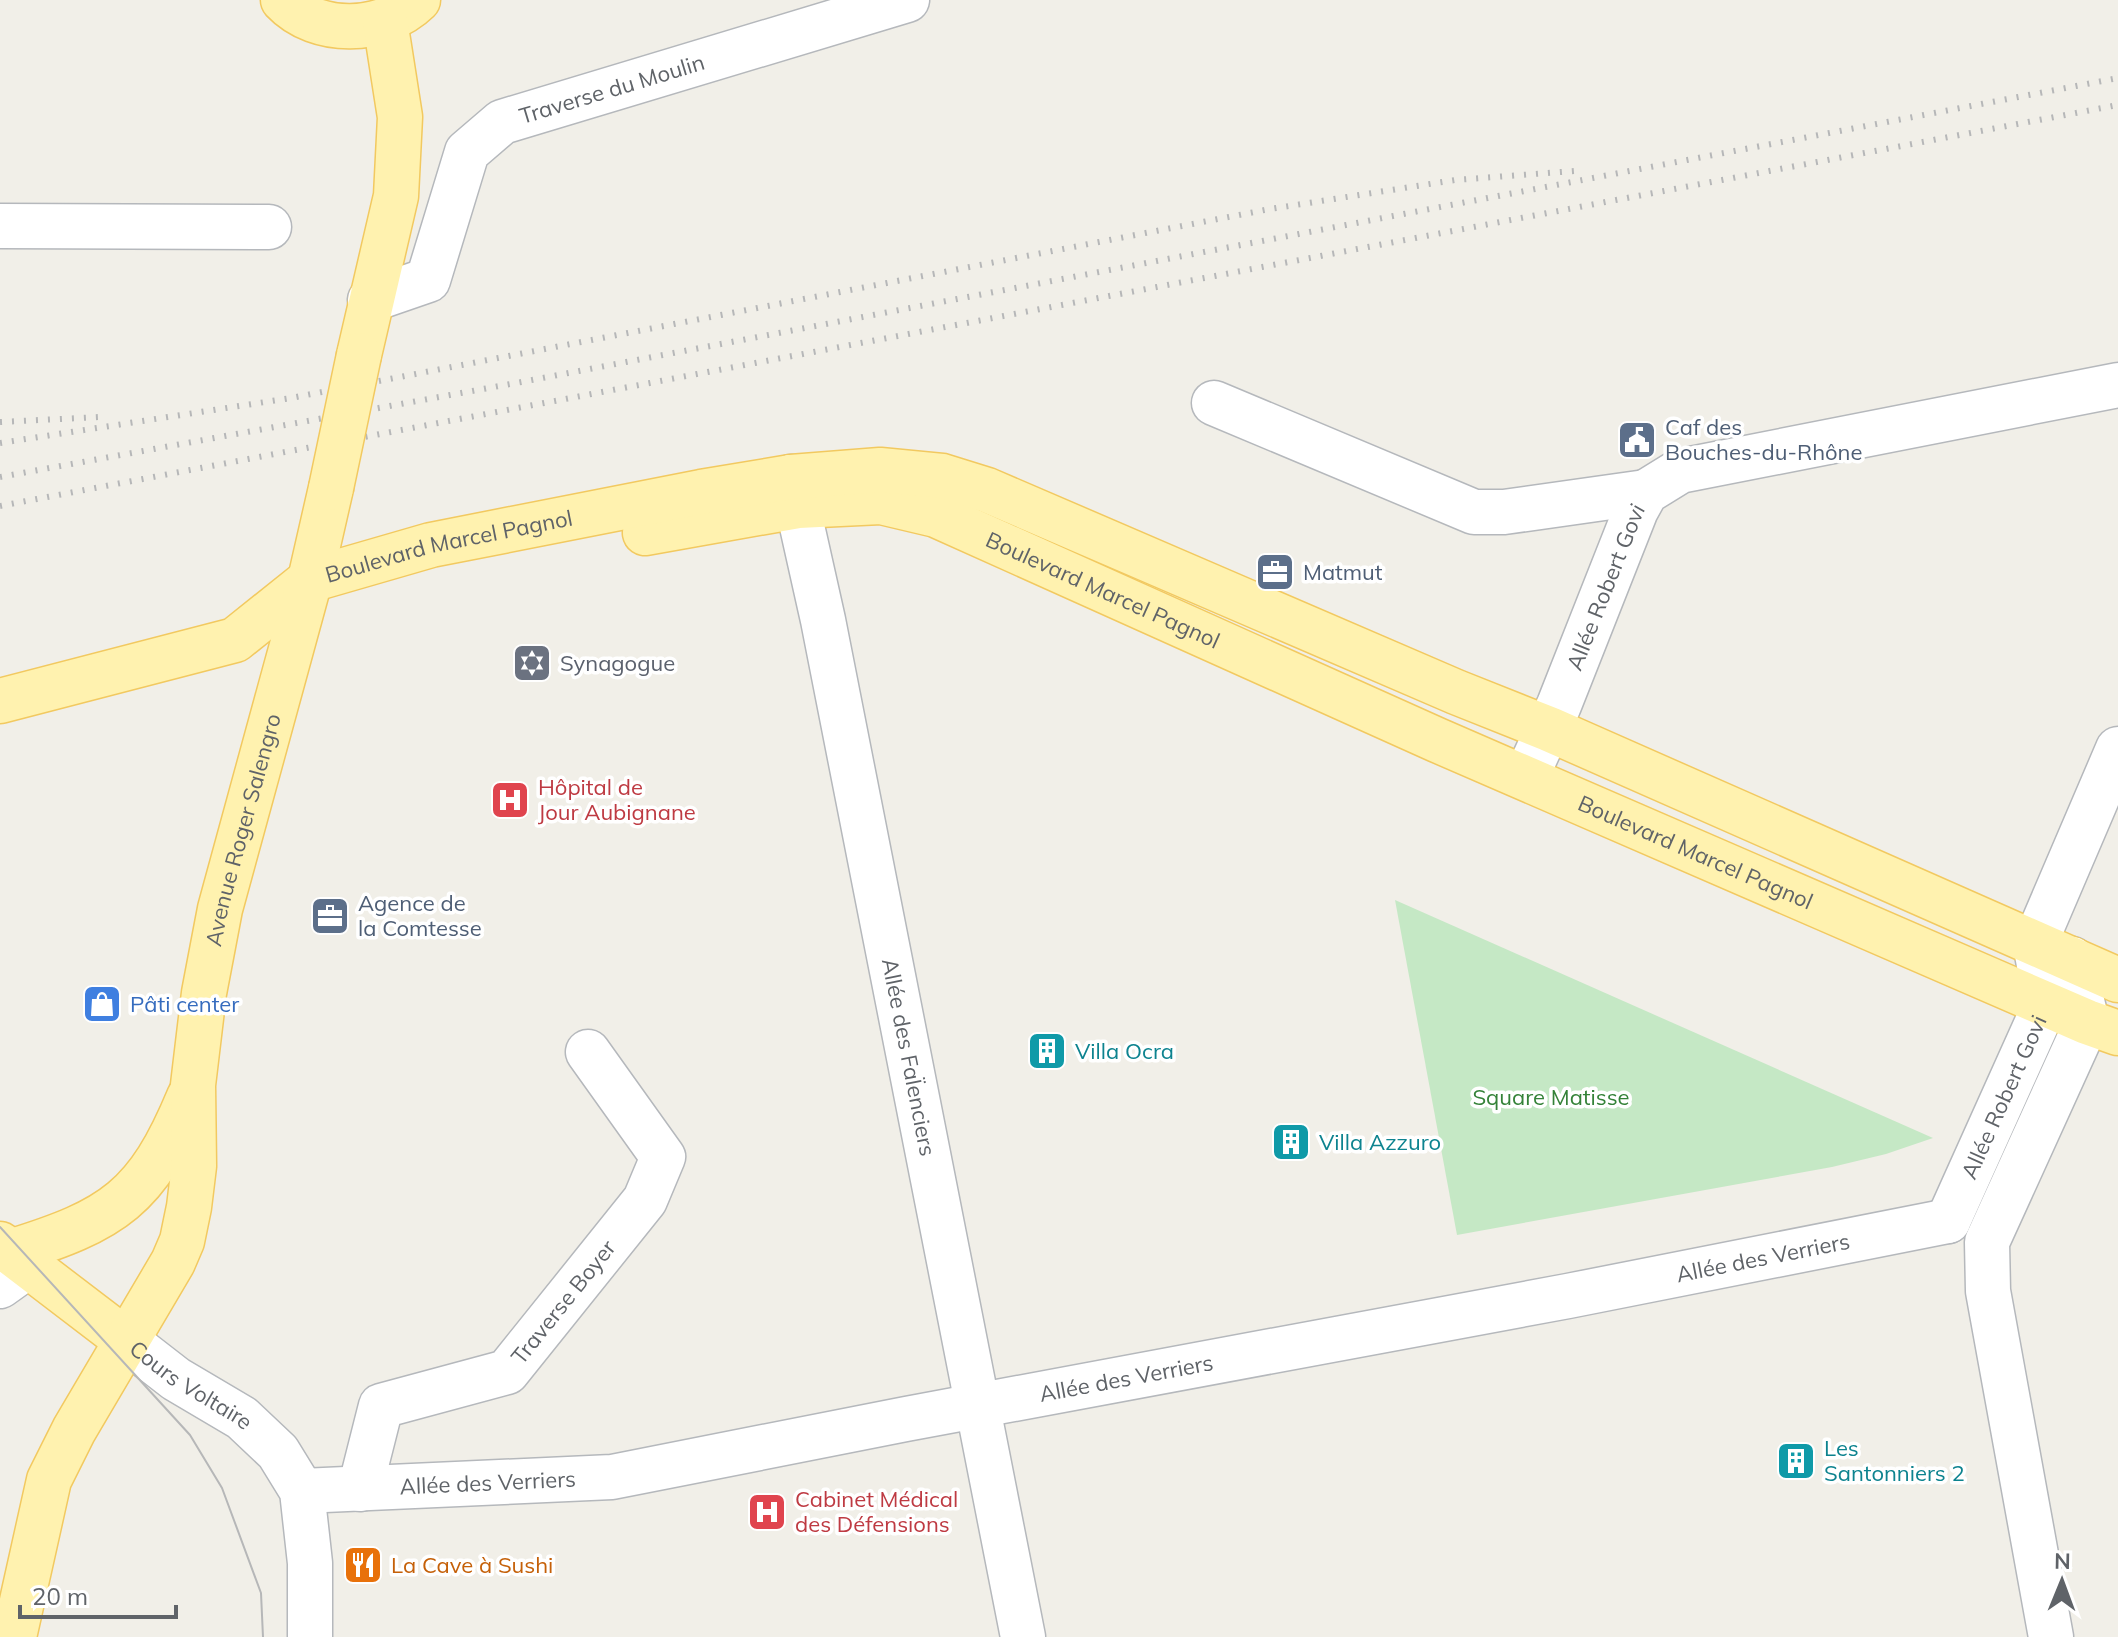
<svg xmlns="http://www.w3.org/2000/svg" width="2118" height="1637" font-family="Mulish,sans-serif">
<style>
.green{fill:#c5e8c5}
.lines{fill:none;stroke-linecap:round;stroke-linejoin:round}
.minor-casing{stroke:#b5b8bc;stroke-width:47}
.major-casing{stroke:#f2c960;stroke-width:47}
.minor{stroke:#fff;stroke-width:44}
.major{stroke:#fff2af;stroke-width:44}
.tram{stroke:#b6b7b8;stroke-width:2}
.rail{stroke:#b6b7b8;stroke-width:6;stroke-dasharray:2 10;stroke-linecap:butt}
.major-bridge-casing{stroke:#f2c960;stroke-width:47;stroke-linecap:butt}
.major-bridge{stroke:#fff2af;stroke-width:44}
.labels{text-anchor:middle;stroke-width:7;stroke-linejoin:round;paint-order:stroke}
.street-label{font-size:22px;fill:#5f6368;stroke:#fff}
.service-label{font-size:22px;fill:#4e5e75;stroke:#fff;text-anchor:start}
.worship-label{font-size:22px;fill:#5b616d;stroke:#fff;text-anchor:start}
.health-label{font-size:22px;fill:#be3a42;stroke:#fff;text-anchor:start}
.shop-label{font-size:22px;fill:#366cbe;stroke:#fff;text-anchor:start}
.culture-label{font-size:22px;fill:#0d838f;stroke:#fff;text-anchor:start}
.park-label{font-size:22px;fill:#348238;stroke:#fff}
.food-label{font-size:22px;fill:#c56008;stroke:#fff;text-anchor:start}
</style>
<rect width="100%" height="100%" fill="#f1efe8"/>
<polygon class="green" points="1395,900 1933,1138 1886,1154 1832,1167 1457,1235"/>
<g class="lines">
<g class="minor-casing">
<g id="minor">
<polyline points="0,226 269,227"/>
<path id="s1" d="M370 300 428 280 467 152 502 122 907 0"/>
<polyline points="1214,403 1474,512 1504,512 1646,492"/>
<path id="s2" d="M791 477 823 620 1023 1637"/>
<path id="s3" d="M1526 777 1559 705 1636 510 1646 492 1680 471 2118 385"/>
<path id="s4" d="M1948 1221 2046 1003 2035 943 2118 749"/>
<polyline points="0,1286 28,1266"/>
<path id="s5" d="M127 1341 176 1379 242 1418 278 1452 302 1491 310 1563V1637"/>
<path id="s6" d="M360 1489 381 1406 507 1372 645 1200 663 1157 588 1052"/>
<path id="s7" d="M302 1491 612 1477 906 1419 1568 1296 1948 1221"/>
<polyline points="2051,1637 1988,1291 1987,1242 2087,1022 2072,959"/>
</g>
</g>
<g class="major-casing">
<g id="major">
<path d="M283 0C317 36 383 34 418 0"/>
<polyline points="359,355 396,196 400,117 385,21"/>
<path id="s8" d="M645 533 798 506 881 502 936 515 1437 740 2087 1022 2118 1033"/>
<path id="s9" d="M0 701 235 640 310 580 431 545 701 492 791 477 880 470 942 476 987 490 1456 692 1549 729 2118 980"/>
<polyline points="0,1244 127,1341"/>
<path d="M10 1252C114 1220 147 1198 189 1097"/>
<path id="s10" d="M14 1637 49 1480 74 1430 173 1262 182 1241 189 1207 194 1166 193 1085 204 993 220 909 310 580 331 488"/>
</g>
</g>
<use href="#minor" class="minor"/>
<use href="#major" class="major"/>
<polyline class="tram" points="0,1227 190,1435 222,1488 261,1593 263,1637"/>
<g class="rail">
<polyline points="0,422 100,417"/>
<polyline points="0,443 291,398 1270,209 1455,180 1574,171"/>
<polyline points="0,477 516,383 2118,78"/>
<polyline points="0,506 2118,105"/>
</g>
<g class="major-bridge-casing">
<polyline id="major-bridge" points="331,488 359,355"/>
</g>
<use href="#major-bridge" class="major-bridge"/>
</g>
<defs>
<g id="civic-square" transform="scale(2)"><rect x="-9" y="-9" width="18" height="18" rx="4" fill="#5c6f8a" stroke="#fff"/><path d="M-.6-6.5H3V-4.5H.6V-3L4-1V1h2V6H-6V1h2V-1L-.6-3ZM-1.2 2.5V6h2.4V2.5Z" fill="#fff"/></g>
<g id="office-square" transform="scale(2)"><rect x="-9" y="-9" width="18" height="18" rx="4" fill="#5c6f8a" stroke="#fff"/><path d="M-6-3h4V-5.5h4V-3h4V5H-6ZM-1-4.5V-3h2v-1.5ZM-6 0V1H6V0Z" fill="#fff"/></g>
<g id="synagogue-square" transform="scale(2)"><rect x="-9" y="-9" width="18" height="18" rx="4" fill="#6b7280" stroke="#fff"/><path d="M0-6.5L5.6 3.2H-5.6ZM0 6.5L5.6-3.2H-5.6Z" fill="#fff"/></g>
<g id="hospital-square" transform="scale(2)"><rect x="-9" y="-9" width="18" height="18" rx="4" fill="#e0444e" stroke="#fff"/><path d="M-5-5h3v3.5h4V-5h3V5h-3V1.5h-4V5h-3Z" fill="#fff"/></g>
<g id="shop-square" transform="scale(2)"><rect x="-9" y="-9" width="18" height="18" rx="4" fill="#3f7fe0" stroke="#fff"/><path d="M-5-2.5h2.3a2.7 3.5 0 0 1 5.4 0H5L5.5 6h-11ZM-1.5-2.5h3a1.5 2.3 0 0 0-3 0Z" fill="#fff"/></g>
<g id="building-square" transform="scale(2)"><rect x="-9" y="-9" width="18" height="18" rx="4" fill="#0f9aa8" stroke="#fff"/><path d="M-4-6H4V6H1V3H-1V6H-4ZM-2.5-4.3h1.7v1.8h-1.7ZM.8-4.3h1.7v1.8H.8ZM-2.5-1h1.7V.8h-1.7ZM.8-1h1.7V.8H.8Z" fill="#fff"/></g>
<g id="restaurant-square" transform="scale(2)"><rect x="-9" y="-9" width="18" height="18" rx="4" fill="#e8710a" stroke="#fff"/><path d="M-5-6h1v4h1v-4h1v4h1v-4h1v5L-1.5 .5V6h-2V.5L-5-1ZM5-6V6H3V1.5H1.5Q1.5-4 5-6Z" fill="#fff"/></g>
</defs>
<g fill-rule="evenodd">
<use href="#civic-square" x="1637" y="440"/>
<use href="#office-square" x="1275" y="572"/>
<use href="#synagogue-square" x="532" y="663"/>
<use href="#hospital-square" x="510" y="800"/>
<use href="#office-square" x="330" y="916"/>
<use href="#shop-square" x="102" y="1004"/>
<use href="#building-square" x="1047" y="1051"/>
<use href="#building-square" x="1291" y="1142"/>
<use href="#building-square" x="1796" y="1461"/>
<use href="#hospital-square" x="767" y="1512"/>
<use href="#restaurant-square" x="363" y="1565"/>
</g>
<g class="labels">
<g class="street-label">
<text dy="8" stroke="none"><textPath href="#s1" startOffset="356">Traverse du Moulin</textPath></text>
<text dy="8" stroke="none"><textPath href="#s9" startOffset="482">Boulevard Marcel Pagnol</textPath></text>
<text dy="8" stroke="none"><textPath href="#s3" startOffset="206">Allée Robert Govi</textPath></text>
<text dy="8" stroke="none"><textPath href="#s8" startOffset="478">Boulevard Marcel Pagnol</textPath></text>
<text dy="8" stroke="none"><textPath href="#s10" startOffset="852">Avenue Roger Salengro</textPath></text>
<text dy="8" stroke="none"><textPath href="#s8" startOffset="1126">Boulevard Marcel Pagnol</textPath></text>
<text dy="8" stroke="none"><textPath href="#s2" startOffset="592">Allée des FaÏenciers</textPath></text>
<text dy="8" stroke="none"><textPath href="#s4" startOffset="136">Allée Robert Govi</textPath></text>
<text dy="8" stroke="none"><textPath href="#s7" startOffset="1482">Allée des Verriers</textPath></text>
<text dy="8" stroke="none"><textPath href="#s6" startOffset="306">Traverse Boyer</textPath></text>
<text dy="8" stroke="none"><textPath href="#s7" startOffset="834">Allée des Verriers</textPath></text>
<text dy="8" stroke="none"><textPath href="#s5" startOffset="78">Cours Voltaire</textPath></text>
<text dy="8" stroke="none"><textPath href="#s7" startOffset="186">Allée des Verriers</textPath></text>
</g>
<g class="service-label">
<text x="1665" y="435">Caf des<tspan x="1665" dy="25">Bouches-du-Rhône</tspan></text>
<text x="1303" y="580">Matmut</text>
<text x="358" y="911">Agence de<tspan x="358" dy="25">la Comtesse</tspan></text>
</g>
<g class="worship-label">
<text x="560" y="671">Synagogue</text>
</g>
<g class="health-label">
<text x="538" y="795">Hôpital de<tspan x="538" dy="25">Jour Aubignane</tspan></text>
<text x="795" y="1507">Cabinet Médical<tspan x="795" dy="25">des Défensions</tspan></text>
</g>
<g class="shop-label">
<text x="130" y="1012">Pâti center</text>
</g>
<g class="culture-label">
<text x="1075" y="1059">Villa Ocra</text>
<text x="1319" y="1150">Villa Azzuro</text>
<text x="1824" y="1456">Les<tspan x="1824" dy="25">Santonniers 2</tspan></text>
</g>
<g class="park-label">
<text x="1551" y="1105">Square Matisse</text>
</g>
<g class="food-label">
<text x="391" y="1573">La Cave à Sushi</text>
</g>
</g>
<g transform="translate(2062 1581) rotate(1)" stroke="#ffffff" stroke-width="6" paint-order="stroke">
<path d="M0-6L14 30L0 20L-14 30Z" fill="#5f6368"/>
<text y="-12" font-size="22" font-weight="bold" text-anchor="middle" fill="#5f6368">N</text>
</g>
<path d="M20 1605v12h156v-12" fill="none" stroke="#5f6368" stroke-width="4"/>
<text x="32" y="1605" font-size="24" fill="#5f6368" stroke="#ffffff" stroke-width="6" paint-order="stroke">20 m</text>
</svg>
